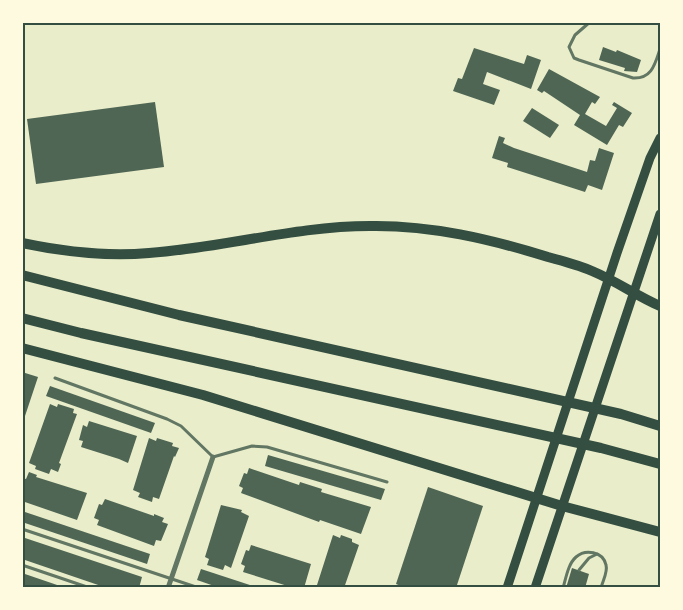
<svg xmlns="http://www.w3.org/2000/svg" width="683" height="610" font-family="Inter,sans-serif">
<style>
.building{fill:#4f6655}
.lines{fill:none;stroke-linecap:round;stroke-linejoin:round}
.service{stroke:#617663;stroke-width:3}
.minor{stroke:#617663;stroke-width:5}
.primary{stroke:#344e41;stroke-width:9}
.motorway{stroke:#344e41;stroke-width:10}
.neatline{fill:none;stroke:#344e41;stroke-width:2}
</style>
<rect width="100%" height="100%" fill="#e9edc9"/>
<g class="building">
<polygon points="603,47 616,52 617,50 641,60 637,72 624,71 625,68 599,60"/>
<polygon points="474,48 524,64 527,55 541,60 531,89 487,72 483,84 500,90 494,105 453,91 458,78 462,79"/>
<polygon points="549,69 600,97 595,104 592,102 585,114 606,126 617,108 612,105 614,102 632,113 623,127 619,125 607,145 574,125 580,115 544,91 542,93 537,90"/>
<polygon points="155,102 164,167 36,184 27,119"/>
<polygon points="532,108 559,125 550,138 523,121"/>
<polygon points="499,136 505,138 503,143 514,148 587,172 590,160 595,161 599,148 614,153 602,190 588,185 585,192 507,167 508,163 492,158"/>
<polygon points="22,372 38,377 23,422 22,422"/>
<polygon points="50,386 155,423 151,433 46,396"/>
<polygon points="50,404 57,407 58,404 74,409 73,413 77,414 59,463 61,464 58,472 51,469 49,474 35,469 36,466 29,463"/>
<polygon points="89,421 137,436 128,463 119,459 81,447 83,441 79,440 83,425 87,427"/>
<polygon points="149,438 156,441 157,438 173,443 172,446 179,448 175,457 174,456 159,499 153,497 152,502 138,497 140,493 133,490"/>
<polygon points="268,455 385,489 381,500 265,466"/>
<polygon points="249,468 299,485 300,482 322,489 321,492 371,507 361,534 320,520 319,522 241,493 243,488 239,486 244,473 247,474"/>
<polygon points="29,472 37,475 36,477 87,493 77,520 22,501 22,478 26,479"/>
<polygon points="428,487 483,506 456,588 406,588 396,584"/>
<polygon points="105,499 154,516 154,514 164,518 162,522 168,524 161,541 156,540 154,546 97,525 99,520 94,518 99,504 102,505"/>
<polygon points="221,505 242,510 241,512 249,516 231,568 225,565 223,570 207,565 209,559 205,557"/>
<polygon points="22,511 150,554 147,564 22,522"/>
<polygon points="333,535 340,538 341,535 352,539 352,542 359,545 344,588 315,588 317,585"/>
<polygon points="22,537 142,577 139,588 107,588 22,559"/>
<polygon points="251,545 311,564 304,588 294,588 243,572 245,566 241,564 246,550 249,551"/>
<polygon points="572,568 589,574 585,588 566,588"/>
<polygon points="201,569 256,587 255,588 220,588 197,580"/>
<polygon points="22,573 63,587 63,588 31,588 22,585"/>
</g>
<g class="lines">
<g class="service">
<path d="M590 22 575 35 569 47 574 58 579 60 633 78C652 79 655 64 660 49"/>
<polyline points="55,378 167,419 181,426 213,457 252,446 267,447 387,482"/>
<polyline points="22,529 199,588"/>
<polyline points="22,565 90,588"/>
<polyline points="579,570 589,558 597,554"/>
<path d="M563 588C566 578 568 564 576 557 585 549 603 551 606 565 608 572 603 580 601 588"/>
</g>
<polyline class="minor" points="168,588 213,457"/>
<g class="primary">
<polyline points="507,588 617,253 650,158 660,138"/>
<polyline points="535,588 660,214"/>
</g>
<g class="motorway">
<path d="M22 243C65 252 106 257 149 253 223 248 295 226 370 226 431 225 490 239 548 257 563 261 578 265 592 271 616 281 637 296 660 306"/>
<polyline points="22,275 179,315 621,414 660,426"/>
<polyline points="22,318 81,333 601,448 660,464"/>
<polyline points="22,348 203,395 562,506 660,532"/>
</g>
</g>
<rect width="683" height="610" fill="none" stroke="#fefae0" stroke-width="48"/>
<rect x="24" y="24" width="635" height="562" class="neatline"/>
</svg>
